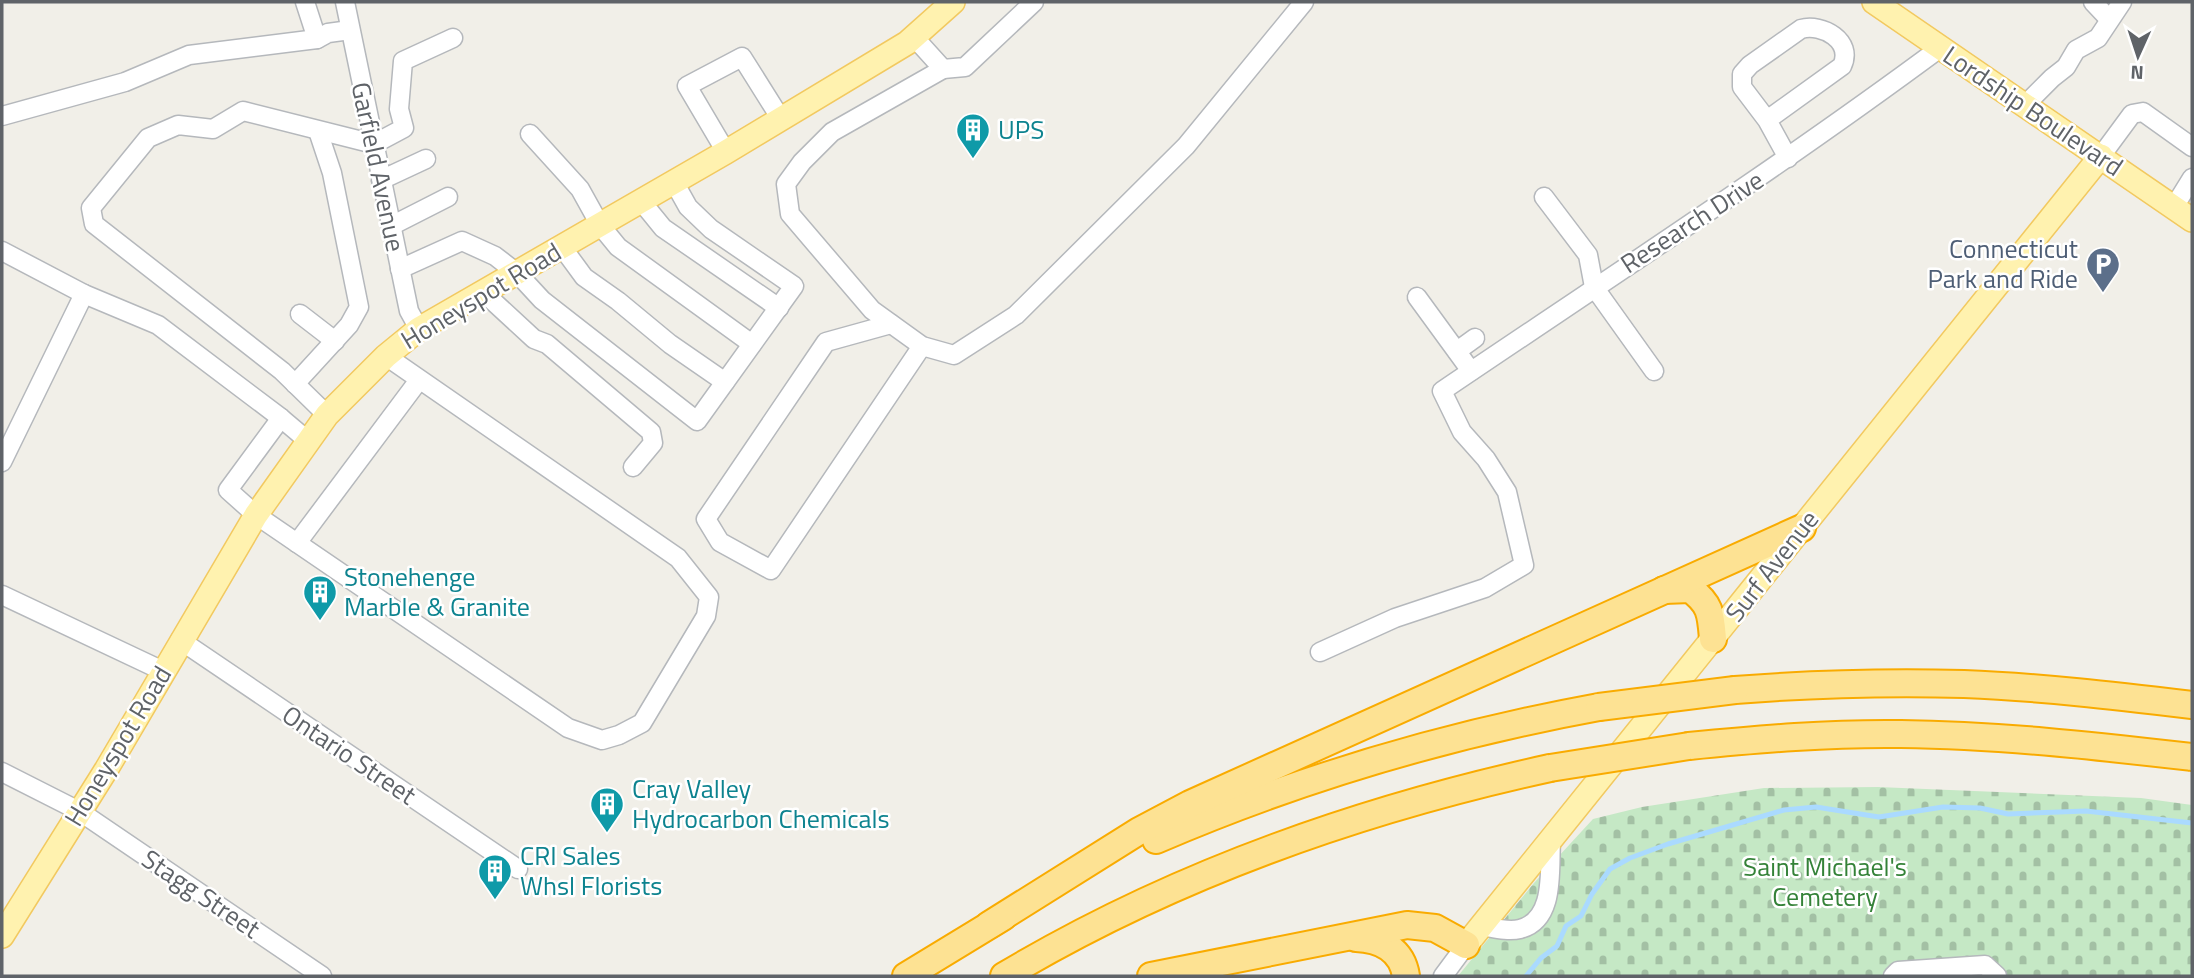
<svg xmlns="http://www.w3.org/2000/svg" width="2194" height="978" font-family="'Titillium Web',sans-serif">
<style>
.cemetery{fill:url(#cemetery-stones)}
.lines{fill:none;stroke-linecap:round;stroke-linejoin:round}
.stream{stroke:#aadaff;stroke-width:5}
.minor-casing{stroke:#b5b8bc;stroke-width:21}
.major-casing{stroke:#f2c960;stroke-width:26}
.highway-casing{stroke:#f9ab00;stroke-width:30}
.minor{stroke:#fff;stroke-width:18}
.major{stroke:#fff2af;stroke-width:23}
.highway{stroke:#fde293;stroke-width:26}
.highway-bridge-casing{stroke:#f9ab00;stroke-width:30;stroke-linecap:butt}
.highway-bridge{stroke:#fde293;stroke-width:26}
.labels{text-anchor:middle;stroke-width:5;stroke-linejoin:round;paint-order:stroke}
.street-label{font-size:26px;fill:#5f6368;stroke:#fff}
.culture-label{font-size:26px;fill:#0d838f;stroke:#fff;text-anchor:start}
.service-label{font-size:26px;fill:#4e5e75;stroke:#fff;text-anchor:end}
.park-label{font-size:26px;fill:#348238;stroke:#fff}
</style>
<defs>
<pattern id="cemetery-stones" width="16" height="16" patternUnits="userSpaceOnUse" patternTransform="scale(1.75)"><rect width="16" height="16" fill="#c5e8c5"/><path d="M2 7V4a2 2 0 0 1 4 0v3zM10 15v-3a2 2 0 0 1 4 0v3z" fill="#a3c0a4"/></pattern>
</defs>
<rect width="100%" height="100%" fill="#f1efe8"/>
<polygon class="cemetery" points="1878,787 2141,798 2192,805 2192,976 1458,976 1534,883 1593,819 1642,807 1764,788"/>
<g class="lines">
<polyline class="stream" points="1526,976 1541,958 1557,946 1566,926 1581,916 1592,894 1610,869 1630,858 1668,844 1784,810 1816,807 1879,817 1943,807 1980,808 2008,814 2086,811 2192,823"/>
<g class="minor-casing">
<g id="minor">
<polyline points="305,2 317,39"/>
<polyline points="345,2 409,311 419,329"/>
<polyline points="2093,2 2109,19"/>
<polyline points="914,37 943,69 832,132 802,162 786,184 790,214 872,310 922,346 954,355 1016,315 1186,146 1304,2"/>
<polyline points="943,69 965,67 1034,2"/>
<polyline points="2025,105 2052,78 2066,67 2076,50 2098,38 2122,2"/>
<polyline points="2,116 125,82 189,55 317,39 328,33 350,30"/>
<path d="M1767 120 1842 66C1854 41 1822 23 1801 29L1750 65 1742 74V87L1767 120 1788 158"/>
<polyline points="530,134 580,189 600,225 618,247 752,344"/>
<polyline points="726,152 687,86 742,57 781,119"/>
<polyline points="2101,156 2132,114 2143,112 2192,147"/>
<polyline points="381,180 426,159"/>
<polyline points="1544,197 1588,255 1594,287 1654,371"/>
<polyline points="641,201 663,228 779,308"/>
<polyline points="2174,207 2192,178"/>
<polyline points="391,226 448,197"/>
<polyline points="562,247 584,277 618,301 670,344 725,382"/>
<polyline points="2,251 84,294 158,325 281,418 307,440"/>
<polyline points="400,269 462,241 495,256 517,273 542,300 697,421 794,286 711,229 688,207 674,182"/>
<polyline points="483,292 534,339 547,344 651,432 653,443 633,467"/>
<polyline points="1417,297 1471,371"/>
<polyline points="300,314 335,341"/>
<polyline points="891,324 826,342 706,519 720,542 771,570 922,346"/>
<polyline points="1457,351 1475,338"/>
<polyline points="295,384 349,325 359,307 332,173 318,131"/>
<polyline points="327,415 282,371 94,224 91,208 148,138 178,125 213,129 243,111 374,144 404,128 399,109 403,61 453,38"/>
<polyline points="281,418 228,490 256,515 568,728 602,740 619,735 642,723 706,616 709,597 678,558 386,356"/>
<polyline points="2,462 84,294"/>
<polyline points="297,543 419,380"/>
<polyline points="2,595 163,671"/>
<polyline points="180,640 518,869"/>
<path d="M1320 652 1395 618 1485 588 1524 565 1507 492 1486 459 1462 432 1442 391C1609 278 1778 168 1940 48"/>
<polyline points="2,772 79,811 322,976"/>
<path d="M1482 926C1494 928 1508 932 1520 929 1556 920 1549 869 1551 841"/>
<polyline points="1443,976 1466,945"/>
<polyline points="1893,976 1898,971 1985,965 1997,976"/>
</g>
</g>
<g class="major-casing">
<g id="major">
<polyline points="1874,2 2192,220"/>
<polyline points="2,936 106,770 256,515 327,415 386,356 419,329 726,152 907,43 953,2"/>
<polyline points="1466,945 2101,156"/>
</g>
</g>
<g class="highway-casing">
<g id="highway">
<path d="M1664 590 1690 589C1711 604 1711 615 1713 639"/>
<path d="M1735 690C1811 684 1887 682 1964 684 2040 687 2116 696 2192 705"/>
<path d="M1689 746C1760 739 1830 733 1901 734 1999 735 2095 746 2192 757"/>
<path d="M1156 840C1300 778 1446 735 1599 707"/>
<polyline points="989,925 1139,831 1190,804 1802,528"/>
<path d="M1356 938C1382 939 1402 950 1406 976"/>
<polyline points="906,976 1003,917"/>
<path d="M1004 976C1173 875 1358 810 1550 768"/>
<polyline points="1151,976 1407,925 1435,928 1466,945"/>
</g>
</g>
<use href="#minor" class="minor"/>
<use href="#major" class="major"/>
<use href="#highway" class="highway"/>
<g class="highway-bridge-casing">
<g id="highway-bridge">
<polyline points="1599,707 1735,690"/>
<polyline points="1550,768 1689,746"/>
</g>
</g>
<use href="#highway-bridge" class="highway-bridge"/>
</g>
<defs>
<g id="building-pin" transform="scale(1.75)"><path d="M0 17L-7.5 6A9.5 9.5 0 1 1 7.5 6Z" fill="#0f9aa8" stroke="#fff"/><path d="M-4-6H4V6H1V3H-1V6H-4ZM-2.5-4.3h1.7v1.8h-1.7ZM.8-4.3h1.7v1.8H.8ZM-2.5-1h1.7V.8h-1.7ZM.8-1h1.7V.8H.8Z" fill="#fff"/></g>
<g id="parking-pin" transform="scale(1.75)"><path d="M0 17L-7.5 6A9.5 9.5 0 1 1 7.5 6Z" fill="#5c6f8a" stroke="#fff"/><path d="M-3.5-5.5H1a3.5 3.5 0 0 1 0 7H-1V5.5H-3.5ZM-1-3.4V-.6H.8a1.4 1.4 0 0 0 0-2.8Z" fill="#fff"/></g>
</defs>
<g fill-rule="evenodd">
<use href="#building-pin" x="973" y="130"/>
<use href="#parking-pin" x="2103" y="264"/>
<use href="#building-pin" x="320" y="592"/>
<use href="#building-pin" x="607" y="804"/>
<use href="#building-pin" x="495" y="871"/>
</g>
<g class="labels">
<g class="street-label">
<text transform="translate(2033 111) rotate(34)" y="9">Lordship Boulevard</text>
<text transform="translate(378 167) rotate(78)" y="9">Garfield Avenue</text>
<text transform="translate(1692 222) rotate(-33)" y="9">Research Drive</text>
<text transform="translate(481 296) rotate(-31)" y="9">Honeyspot Road</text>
<text transform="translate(1772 566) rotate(-52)" y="9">Surf Avenue</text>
<text transform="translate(118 746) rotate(-59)" y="9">Honeyspot Road</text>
<text transform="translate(349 755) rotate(34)" y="9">Ontario Street</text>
<text transform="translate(201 894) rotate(34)" y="9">Stagg Street</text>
</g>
<g class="culture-label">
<text x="998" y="139">UPS</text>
<text x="344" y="586">Stonehenge<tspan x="344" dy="30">Marble &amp; Granite</tspan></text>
<text x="632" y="798">Cray Valley<tspan x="632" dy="30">Hydrocarbon Chemicals</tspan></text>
<text x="520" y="865">CRI Sales<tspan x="520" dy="30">Whsl Florists</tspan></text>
</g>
<g class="service-label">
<text x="2078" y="258">Connecticut<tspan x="2078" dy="30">Park and Ride</tspan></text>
</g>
<g class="park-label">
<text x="1825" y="876">Saint Michael's<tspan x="1825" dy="30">Cemetery</tspan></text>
</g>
</g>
<rect width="2194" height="978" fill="none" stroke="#5f6368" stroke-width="7"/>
<g transform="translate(2138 56) rotate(183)" stroke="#ffffff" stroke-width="5" paint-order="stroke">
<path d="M0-5L12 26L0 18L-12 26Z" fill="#5f6368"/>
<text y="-10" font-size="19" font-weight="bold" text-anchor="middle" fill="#5f6368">N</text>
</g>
</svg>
